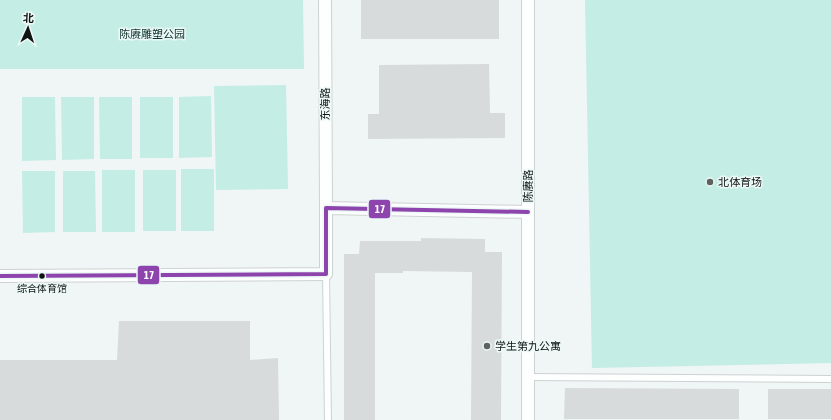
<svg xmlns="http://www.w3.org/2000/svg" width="831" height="420" font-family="'Asap Condensed','Noto Sans SC',sans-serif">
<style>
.green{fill:#c4ede5}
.building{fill:#d7dbdb}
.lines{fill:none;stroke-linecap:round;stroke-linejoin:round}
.service-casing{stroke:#ced2d2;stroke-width:8}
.minor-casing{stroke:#ced2d2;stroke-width:14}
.service{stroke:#fdfefe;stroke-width:6}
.minor{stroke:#fdfefe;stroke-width:12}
.bus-1-casing{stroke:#ecf9f6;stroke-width:7}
.bus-1{stroke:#8e44ad;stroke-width:4}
.poi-dot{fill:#5d6261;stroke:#ecf9f6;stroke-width:1.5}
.bus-dot{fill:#0f1312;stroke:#ecf9f6;stroke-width:1.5}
.labels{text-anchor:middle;stroke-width:3;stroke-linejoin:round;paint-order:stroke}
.bus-label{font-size:10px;fill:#0f1312;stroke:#ecf9f6}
.park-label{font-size:11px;fill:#10332d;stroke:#ecf9f6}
.street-label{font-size:11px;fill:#0f1312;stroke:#ecf9f6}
.poi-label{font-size:11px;fill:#0f1312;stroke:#ecf9f6;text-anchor:start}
.line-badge{stroke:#ecf9f6;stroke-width:1.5}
.badge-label{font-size:11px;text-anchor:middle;font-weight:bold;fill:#fff}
</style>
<rect width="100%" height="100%" fill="#eff6f5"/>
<g class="green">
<polygon points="0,0 303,0 304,69 0,69"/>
<polygon points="585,0 831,0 831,363 592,368"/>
<polygon points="286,85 288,189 216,190 214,86"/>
<polygon points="211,96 212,157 179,158 179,97"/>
<polygon points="22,97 55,97 56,160 22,161"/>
<polygon points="61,97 94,97 94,159 62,160"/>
<polygon points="99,97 132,97 132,159 100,159"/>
<rect x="140" y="97" width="33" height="61"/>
<rect x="181" y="169" width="33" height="62"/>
<rect x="102" y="170" width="33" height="62"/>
<rect x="143" y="170" width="33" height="61"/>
<polygon points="22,171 55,171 55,232 23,233"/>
<polygon points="63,171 95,171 96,232 63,232"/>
</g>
<g class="building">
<rect x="361" y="0" width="138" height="39"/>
<polygon points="489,64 490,113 505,113 505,138 368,139 368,114 379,114 379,65"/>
<polygon points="421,238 485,239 485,252 502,252 501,420 471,420 472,272 403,271 403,273 375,273 375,420 344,420 344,254 359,254 360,241 421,241"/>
<polygon points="119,321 250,321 250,360 278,358 279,420 0,420 0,360 117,360"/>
<polygon points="565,388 739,389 739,419 564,419"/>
<rect x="768" y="389" width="63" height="30"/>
</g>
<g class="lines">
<g class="service-casing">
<g id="service">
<polyline points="326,274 328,420"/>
<polyline points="528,377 831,379"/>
</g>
</g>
<g class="minor-casing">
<g id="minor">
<polyline points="325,0 326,208"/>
<polyline points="528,0 528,420"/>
<polyline points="0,276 326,274 326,208 528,212"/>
</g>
</g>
<use href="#service" class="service"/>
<use href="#minor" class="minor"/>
<g class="bus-1-casing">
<polyline id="bus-1" points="0,276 326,274 326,208 528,212"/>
</g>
<use href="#bus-1" class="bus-1"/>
</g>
<g class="poi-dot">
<circle cx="710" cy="182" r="4"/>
<circle cx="487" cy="346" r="4"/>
</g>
<circle class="bus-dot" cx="42" cy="276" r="3.5"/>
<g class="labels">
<g class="bus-label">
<text x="42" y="292">综合体育馆</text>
</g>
<g class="park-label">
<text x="152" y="38">陈赓雕塑公园</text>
</g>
<g class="street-label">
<text transform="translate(325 104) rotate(-90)" y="4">东海路</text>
<text transform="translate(528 186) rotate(-90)" y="4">陈赓路</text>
</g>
<g class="poi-label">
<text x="718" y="186">北体育场</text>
<text x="495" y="350">学生第九公寓</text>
</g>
</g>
<g class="line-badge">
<rect x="368" y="199" width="23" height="20" rx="4" fill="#8e44ad"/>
<rect x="137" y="265" width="23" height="20" rx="4" fill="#8e44ad"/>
</g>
<g class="badge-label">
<text x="380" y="213">17</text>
<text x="149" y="279">17</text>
</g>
<g transform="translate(28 28) rotate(3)" stroke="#ecf9f6" stroke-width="3" paint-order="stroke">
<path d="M0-3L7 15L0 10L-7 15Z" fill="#0f1312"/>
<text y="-6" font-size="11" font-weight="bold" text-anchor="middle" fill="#0f1312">北</text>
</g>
</svg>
